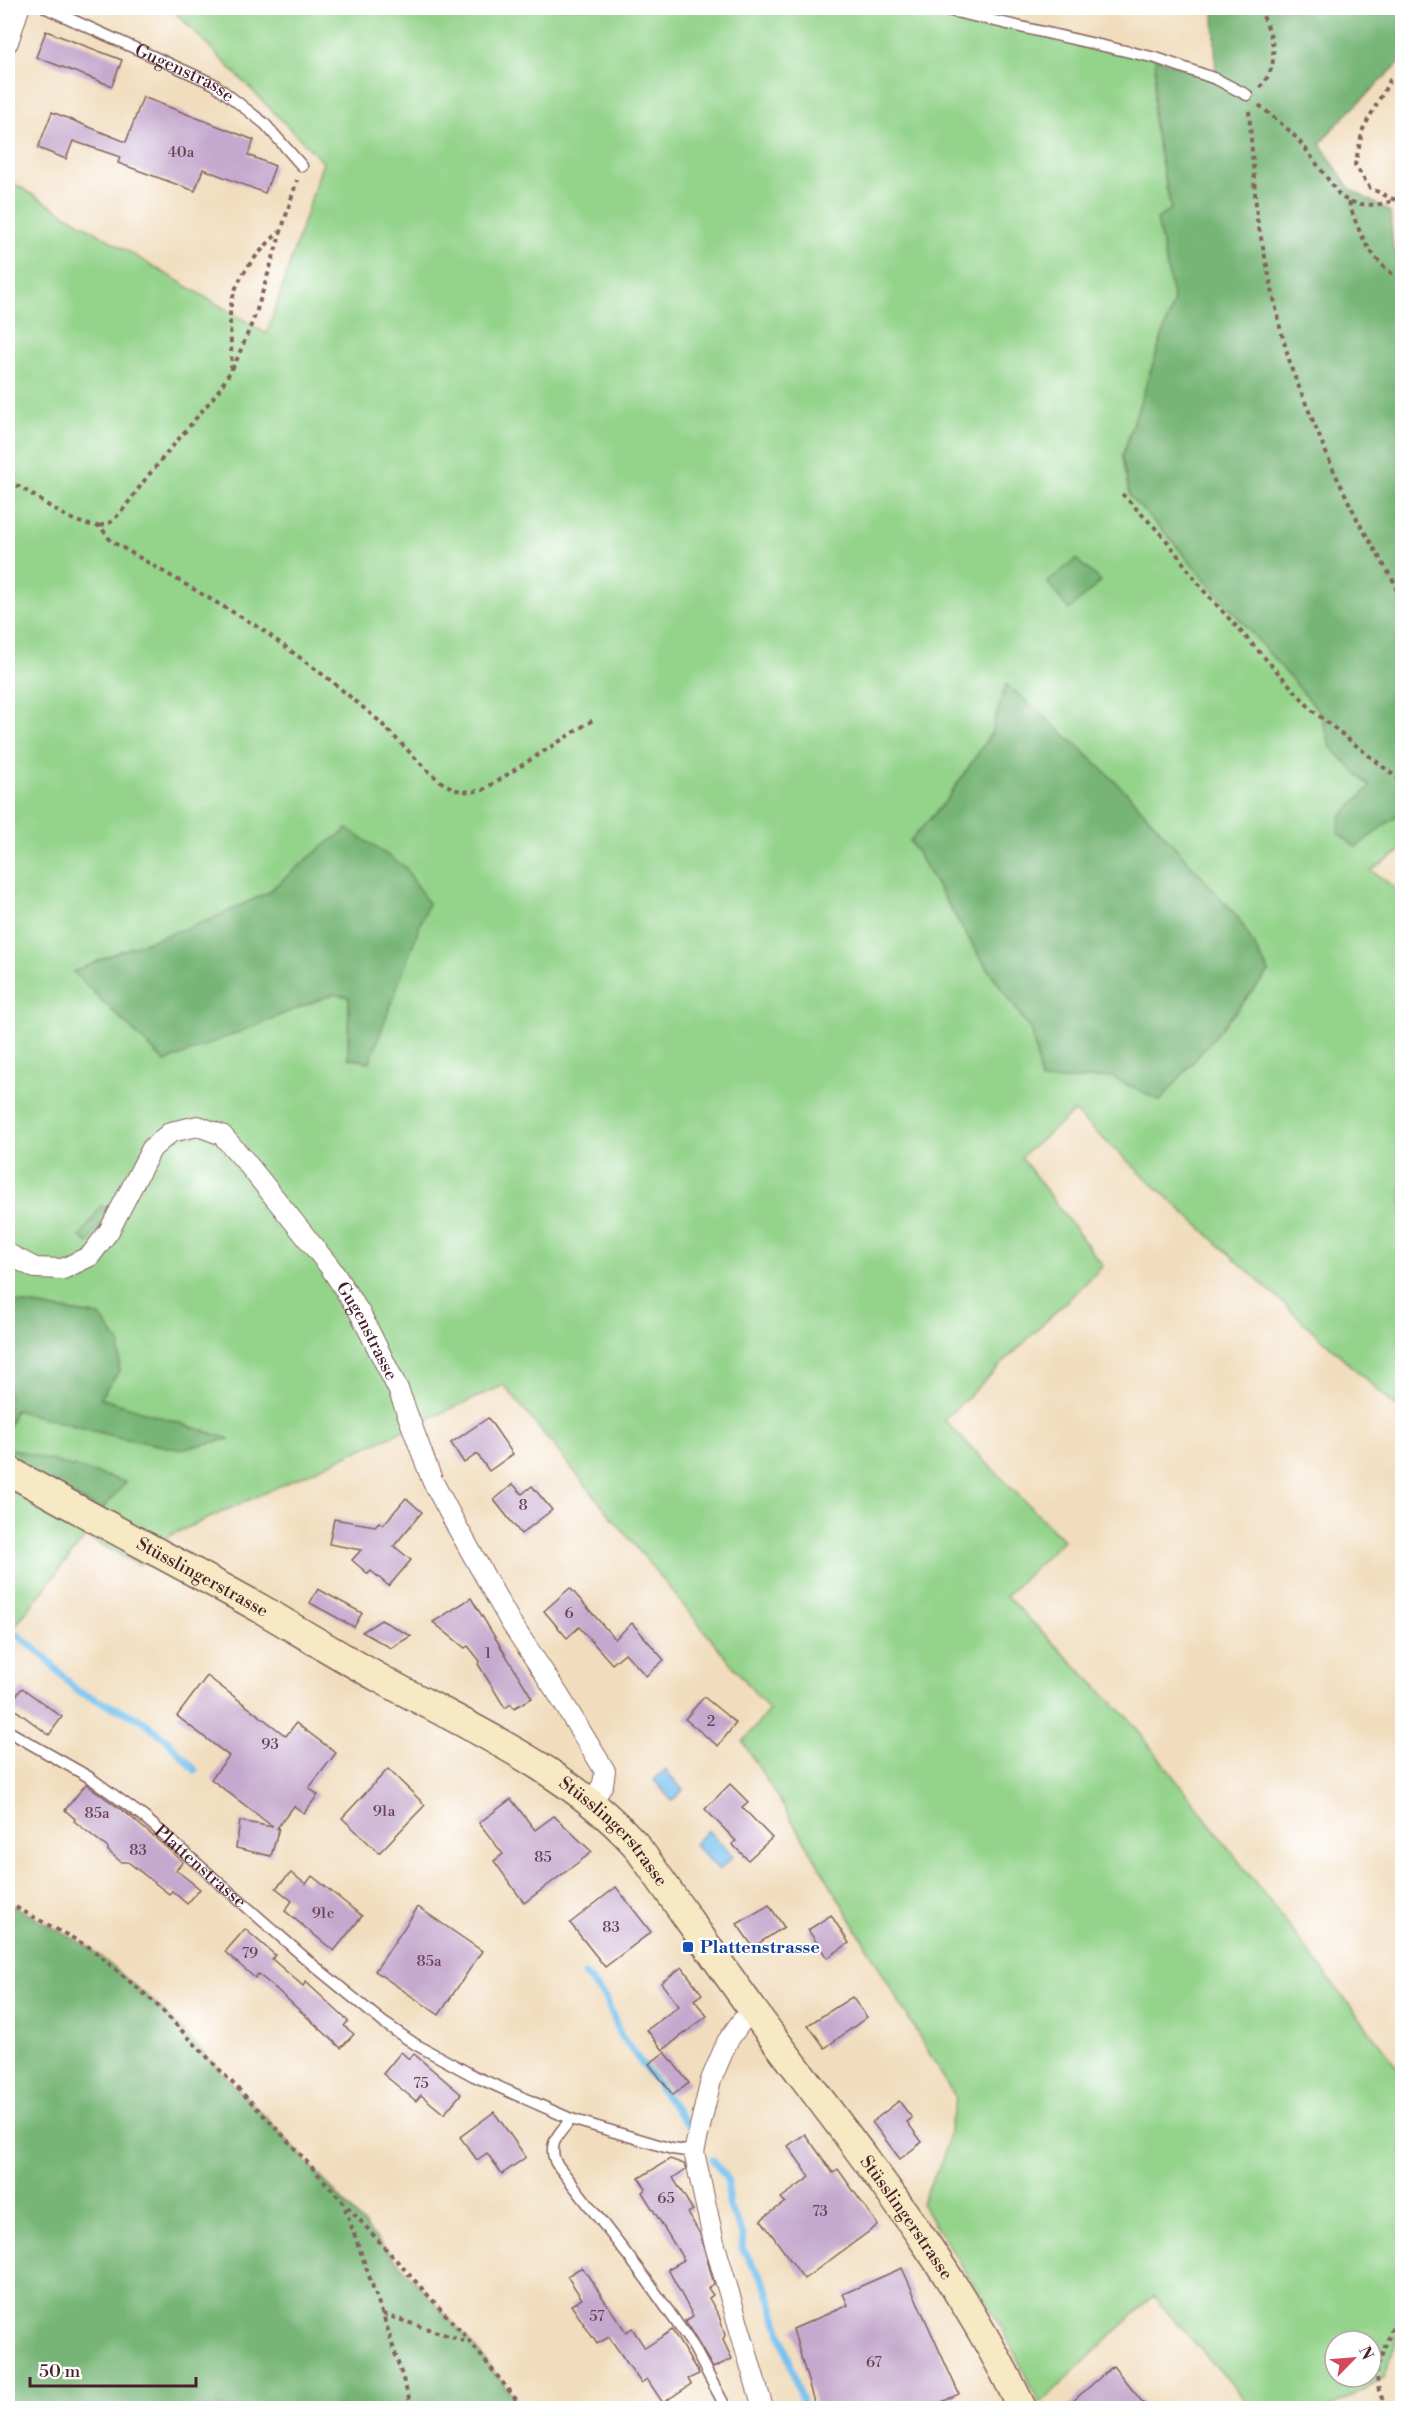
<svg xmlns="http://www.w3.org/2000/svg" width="1410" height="2416" font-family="'Libre Bodoni',serif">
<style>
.green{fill:#93d38a;stroke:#6e795a;stroke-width:1.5;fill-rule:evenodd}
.forest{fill:#76b576;stroke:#606a50;stroke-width:1.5}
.water{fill:#75c1ef;stroke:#60708d;stroke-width:1.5}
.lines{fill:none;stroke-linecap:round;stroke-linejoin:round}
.stream{stroke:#75c1ef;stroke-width:7}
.building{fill:#c5a8cd}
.lane-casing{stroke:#84625e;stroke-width:13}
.street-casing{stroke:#84625e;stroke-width:22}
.secondary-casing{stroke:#84625e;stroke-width:31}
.path{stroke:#84625e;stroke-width:4;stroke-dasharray:4.5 4.5;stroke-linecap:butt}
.lane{stroke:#fff;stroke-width:10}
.street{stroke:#fff;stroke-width:20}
.secondary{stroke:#f6e9c3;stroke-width:28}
.transit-dot{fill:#1a4fb4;stroke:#fff;stroke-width:2}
.labels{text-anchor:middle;stroke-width:4.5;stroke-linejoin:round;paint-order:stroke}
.number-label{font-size:15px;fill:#694154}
.street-label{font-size:18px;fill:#4a1f2b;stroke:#fff}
.transit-label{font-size:18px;font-weight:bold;fill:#164399;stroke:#fff;text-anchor:start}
</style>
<rect width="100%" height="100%" fill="#fff"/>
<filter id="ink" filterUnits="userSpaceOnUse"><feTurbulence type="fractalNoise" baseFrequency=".0167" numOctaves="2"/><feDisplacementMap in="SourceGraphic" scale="12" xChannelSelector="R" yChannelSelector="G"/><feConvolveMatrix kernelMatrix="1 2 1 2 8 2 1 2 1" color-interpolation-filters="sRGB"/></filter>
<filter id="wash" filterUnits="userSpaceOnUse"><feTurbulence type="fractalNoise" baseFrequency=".008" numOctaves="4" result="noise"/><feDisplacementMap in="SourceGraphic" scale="24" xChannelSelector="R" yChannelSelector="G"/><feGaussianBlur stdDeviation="1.35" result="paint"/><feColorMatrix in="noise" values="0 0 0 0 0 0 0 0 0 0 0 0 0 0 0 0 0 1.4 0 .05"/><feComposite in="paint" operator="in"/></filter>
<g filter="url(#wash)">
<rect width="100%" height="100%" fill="#f1ddbd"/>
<path class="green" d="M171 8H938L1156 58 1153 120 1171 210 1157 219 1174 301 1122 457 1130 497 1166 534 1320 712 1331 747 1371 787 1340 817 1356 847 1398 815 1402 817V850L1371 870 1402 893V1412L1074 1112 1021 1157 1103 1266 944 1420 1063 1540 1006 1596 1129 1719 1402 2073V2326L1383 2378 1330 2408H1253L1153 2296 1040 2404 1001 2326 921 2203 944 2157 956 2099 809 1848 743 1742 769 1710 504 1385 171 1535 139 1565 86 1536 12 1630 8 1627V1460L125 1482 8 1448V1429L15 1410 117 1437 179 1449 229 1439 99 1398 119 1371 95 1315 8 1301V180L267 334 323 162ZM1007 685 1081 749 1129 795 1239 919 1269 972 1160 1101 1112 1077 1041 1081 1032 1032 978 954 910 841 945 802 991 734ZM348 829 370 1062 348 1058 349 997 333 994 269 1019 212 919 267 893 322 847ZM1335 2341H1371V2377H1335Z"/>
<g class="forest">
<polygon points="1214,8 1402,8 1402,60 1333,128 1320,144 1350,189 1390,212 1393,249 1402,256 1402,817 1398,815 1356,847 1338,833 1340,817 1370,787 1331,747 1320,712 1166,534 1130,497 1122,457 1174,301 1157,219 1171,209 1153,120 1156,58 1216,79"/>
<polygon points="1076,559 1101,581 1069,610 1047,582"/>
<polygon points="1006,684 1081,749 1129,795 1239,919 1269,972 1160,1101 1112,1077 1041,1081 1032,1032 978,954 910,841 945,802 991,734"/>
<polygon points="348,829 405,867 428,903 370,1062 348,1058 349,997 333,994 165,1062 73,972 118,952 212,919 267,893 322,847"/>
<polygon points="101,1206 110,1212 88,1243 80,1237"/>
<polygon points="8,1301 100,1316 120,1344 119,1371 100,1398 230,1439 179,1449 117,1437 15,1410 8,1429"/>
<polygon points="8,1448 126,1482 101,1511 8,1460"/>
<polygon points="8,1903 89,1947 154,2002 277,2129 466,2337 523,2408 8,2408"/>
</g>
<g class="water">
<polygon points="665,1770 683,1790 672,1801 654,1780"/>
<polygon points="708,1830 733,1856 719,1870 694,1844"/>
</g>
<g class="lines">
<g class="stream">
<polyline points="8,1627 45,1657 77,1691 142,1720 166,1739 195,1770"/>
<polyline points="585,1975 606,1999 621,2036 688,2125"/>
<polyline points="713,2160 728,2181 728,2204 743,2234 742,2248 766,2285 804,2408"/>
</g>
</g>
<g id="blocks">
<g class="building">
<polygon points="46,31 122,60 112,86 36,57"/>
<polygon points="143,97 254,140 248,155 275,166 265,193 203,169 195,191 118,163 120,157 73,141 66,159 38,148 52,112 126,142"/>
<polygon points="488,1418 513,1454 489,1471 477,1454 464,1463 451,1443"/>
<polygon points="513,1484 522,1494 532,1486 552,1510 521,1534 494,1500"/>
<polygon points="406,1498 422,1512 394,1546 411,1560 389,1586 371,1571 368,1574 352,1560 361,1550 329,1544 334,1519 375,1526 379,1522 383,1525"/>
<polygon points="570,1588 615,1639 632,1623 664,1660 646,1676 625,1653 612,1664 579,1627 567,1638 544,1611"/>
<polygon points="318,1589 362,1613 354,1627 310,1603"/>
<polygon points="471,1598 532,1698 514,1708 511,1704 505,1708 478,1664 480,1661 468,1646 465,1648 433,1622"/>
<polygon points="381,1620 411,1636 391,1648 362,1632"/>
<polygon points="207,1676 286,1736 296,1723 336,1753 309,1788 318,1795 304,1813 294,1806 277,1828 279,1828 271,1856 236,1848 240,1821 273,1827 211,1779 229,1756 177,1716"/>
<polygon points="22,1688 62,1717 49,1735 9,1705"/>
<polygon points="704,1697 736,1723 718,1746 685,1719"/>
<polygon points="388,1769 425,1805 379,1853 342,1818"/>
<polygon points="86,1784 131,1817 183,1862 176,1870 200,1889 187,1904 172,1891 169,1894 128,1862 121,1862 108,1851 108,1848 74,1821 75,1819 65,1810"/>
<polygon points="730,1784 748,1802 742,1807 772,1838 748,1860 732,1844 736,1841 705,1809"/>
<polygon points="511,1799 535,1830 554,1816 592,1852 524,1903 494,1861 503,1854 479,1823"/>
<polygon points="291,1873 306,1884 312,1876 362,1916 334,1951 285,1911 292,1901 276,1888"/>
<polygon points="616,1887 651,1932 605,1967 570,1923"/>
<polygon points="769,1905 784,1927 753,1947 737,1924"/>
<polygon points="418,1907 482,1951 439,2015 375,1971"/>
<polygon points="831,1915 849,1943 827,1958 808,1930"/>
<polygon points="245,1929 275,1955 272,1959 303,1986 306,1982 348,2021 344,2026 354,2034 341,2048 274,1987 258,1974 255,1978 225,1952"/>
<polygon points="682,1967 702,1994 694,2000 707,2016 663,2050 647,2030 679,2006 661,1983"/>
<polygon points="852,1997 867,2017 825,2048 808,2025"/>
<polygon points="401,2052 409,2059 414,2054 461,2094 444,2114 421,2095 416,2101 383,2074"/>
<polygon points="665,2052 689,2083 673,2095 649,2064"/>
<polygon points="899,2101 912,2118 907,2122 922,2142 900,2159 872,2122"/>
<polygon points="494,2112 526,2157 502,2174 487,2153 477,2160 460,2137"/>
<polygon points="805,2134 833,2173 838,2169 878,2225 804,2279 761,2220 785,2202 781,2198 810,2177 788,2146"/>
<polygon points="670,2159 684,2164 686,2169 673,2178 693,2210 688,2213 700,2234 714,2284 708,2288 713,2295 709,2298 719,2316 725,2335 723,2340 732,2359 713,2368 685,2321 693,2316 668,2269 684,2260 642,2192 646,2189 639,2178"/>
<polygon points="582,2267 626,2332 632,2328 645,2348 672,2330 699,2374 688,2379 691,2384 663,2403 647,2379 641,2383 609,2337 597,2344 571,2305 582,2299 567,2276"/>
<polygon points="902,2268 959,2394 927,2409 816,2409 793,2329 848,2305 843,2294"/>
<polygon points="1113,2366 1148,2409 1064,2409"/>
</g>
</g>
</g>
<g filter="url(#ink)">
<use href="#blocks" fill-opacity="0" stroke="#84625e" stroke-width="1.5"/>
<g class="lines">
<g class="lane-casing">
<g id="lane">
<path id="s1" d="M46 8 214 84 265 124 302 166"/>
<polyline points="938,8 1156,58 1216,79 1247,95"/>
<path id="s2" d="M8 1731 89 1777 144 1817 312 1964 384 2023 415 2044 474 2076 571 2119 672 2149 694 2152"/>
<path d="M571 2119C559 2134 547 2143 556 2163L646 2279 693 2346 726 2408"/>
</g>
</g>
<g class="street-casing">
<g id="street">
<polyline points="8,42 19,8"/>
<path id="s3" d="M8 1254 35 1268 63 1269 90 1256 109 1231 152 1148 171 1132 198 1126 222 1135 246 1162 330 1267 360 1313 398 1389 432 1480 456 1525 511 1623 558 1694 605 1771 603 1784 592 1803"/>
<polyline points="754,2012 741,2022 727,2042 711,2080 694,2152 714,2242 763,2408"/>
</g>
</g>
<g class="secondary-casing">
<g id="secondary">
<path id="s4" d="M8 1470C92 1519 178 1562 263 1610 302 1633 341 1657 381 1679 468 1727 567 1769 635 1844 681 1908 725 1973 772 2036 862 2155 958 2273 1022 2408"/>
</g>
</g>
<g class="path">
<path d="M1259 8C1272 34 1283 62 1260 87"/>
<path d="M1259 105 1291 132 1305 148 1341 197C1360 208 1384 207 1402 196"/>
<polyline points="1249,111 1257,219 1280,327 1292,370 1332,467 1359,523 1394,582 1402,607"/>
<polyline points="1395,200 1370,188 1355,165 1363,129 1390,80 1402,76"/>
<path d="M1349 202C1358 233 1373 264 1402 280"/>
<path d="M231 370C233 349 228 326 231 305 236 275 259 252 279 232"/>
<path d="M8 481C38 494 65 525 100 526L111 541 260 628 330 680 378 720 429 772 444 784 457 790 470 792 483 790 596 718"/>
<polyline points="1122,494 1164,537 1204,591 1313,711 1402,782"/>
<polyline points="100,526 111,522 122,511 147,477 217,393 235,364 256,313 297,180"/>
<polyline points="8,1903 89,1947 154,2002 277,2129 466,2337 523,2408"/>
<polyline points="345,2208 386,2324 412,2408"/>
<polyline points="383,2314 470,2343"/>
<polyline points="1386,2408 1379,2391 1376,2371 1402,2301"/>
</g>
<use href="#lane" class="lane"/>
<use href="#street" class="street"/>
<use href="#secondary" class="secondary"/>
</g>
</g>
<rect class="transit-dot" x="682" y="1941" width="12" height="12" rx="3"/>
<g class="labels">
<g class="number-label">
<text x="181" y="157">40a</text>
<text x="523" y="1510">8</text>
<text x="569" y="1618">6</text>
<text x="488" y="1658">1</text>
<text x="711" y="1726">2</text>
<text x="270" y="1749">93</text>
<text x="384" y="1816">91a</text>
<text x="97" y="1818">85a</text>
<text x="138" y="1855">83</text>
<text x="543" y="1862">85</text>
<text x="323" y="1918">91c</text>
<text x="611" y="1932">83</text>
<text x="250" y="1958">79</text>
<text x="429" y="1966">85a</text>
<text x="421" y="2088">75</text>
<text x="666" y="2203">65</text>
<text x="820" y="2216">73</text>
<text x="597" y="2321">57</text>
<text x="874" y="2367">67</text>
</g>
<g class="street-label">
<text dy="6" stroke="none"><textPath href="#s1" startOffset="153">Gugenstrasse</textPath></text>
<text dy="6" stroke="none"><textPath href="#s3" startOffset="536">Gugenstrasse</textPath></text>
<text dy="6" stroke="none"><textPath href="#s4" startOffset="222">Stüsslingerstrasse</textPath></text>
<text dy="6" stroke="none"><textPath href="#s4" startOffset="708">Stüsslingerstrasse</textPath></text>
<text dy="6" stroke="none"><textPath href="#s2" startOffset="236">Plattenstrasse</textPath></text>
<text dy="6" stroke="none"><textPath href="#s4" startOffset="1194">Stüsslingerstrasse</textPath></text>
</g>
<g class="transit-label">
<text x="700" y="1953">Plattenstrasse</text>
</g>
</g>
<rect width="1410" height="2416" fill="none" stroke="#fff" stroke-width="30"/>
<g transform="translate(1353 2359) rotate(65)"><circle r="28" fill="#ffffff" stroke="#b7a5aa" stroke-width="1.5"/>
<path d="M0-4.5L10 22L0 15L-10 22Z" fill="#d1495b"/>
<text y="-9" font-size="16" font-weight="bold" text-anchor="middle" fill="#4a1f2b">N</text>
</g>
<path d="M30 2377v9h166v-9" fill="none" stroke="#4a1f2b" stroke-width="3"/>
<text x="39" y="2377" font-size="18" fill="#4a1f2b" stroke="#ffffff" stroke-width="4.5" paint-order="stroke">50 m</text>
</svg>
